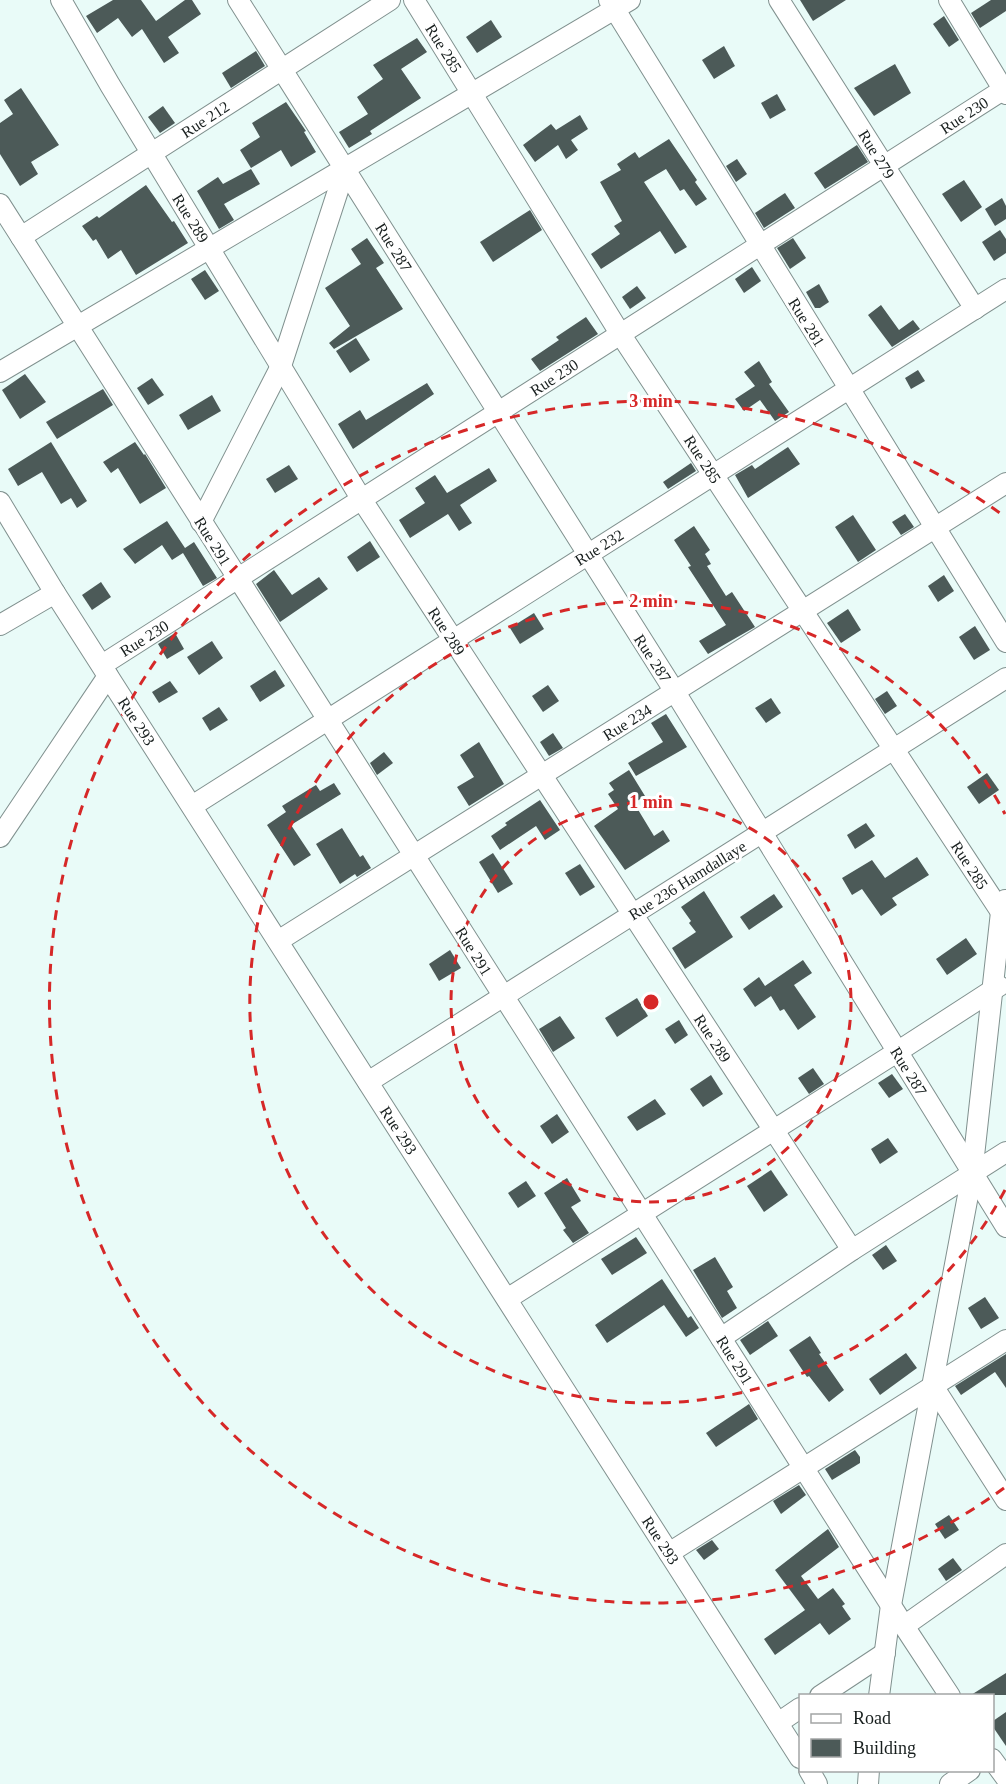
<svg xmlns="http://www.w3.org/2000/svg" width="1006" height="1784" font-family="'Times New Roman',serif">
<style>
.building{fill:#4c5a58}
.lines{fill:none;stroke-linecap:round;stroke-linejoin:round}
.minor-casing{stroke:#81918f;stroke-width:22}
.minor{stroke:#fff;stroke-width:20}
.ring{fill:none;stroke:#d62828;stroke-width:3;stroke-dasharray:10 8}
.labels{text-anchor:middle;stroke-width:6;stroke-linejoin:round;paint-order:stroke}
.street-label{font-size:16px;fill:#181f1e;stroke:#fff}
.centre{fill:#d62828;stroke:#fff;stroke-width:3}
.ring-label{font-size:18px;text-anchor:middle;font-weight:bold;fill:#d62828;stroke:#fff;stroke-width:6;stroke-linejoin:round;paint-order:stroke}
</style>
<rect width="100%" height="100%" fill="#e9fbf8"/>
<g class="building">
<polygon points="113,0 141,0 156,21 185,0 192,0 201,14 168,37 179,53 164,63 142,29 132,37 118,18 97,33 86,16"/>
<polygon points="800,0 846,0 813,21"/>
<polygon points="991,0 1006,0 1006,11 980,28 971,13"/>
<polygon points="944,16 959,40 949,47 933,24"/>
<polygon points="491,20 502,37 477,53 466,37"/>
<polygon points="417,38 427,52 401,69 421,98 370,131 372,134 349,148 339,132 368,114 357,97 383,79 373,65"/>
<polygon points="724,46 735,66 714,79 702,60"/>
<polygon points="256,51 265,66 231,88 222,73"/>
<polygon points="895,64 911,93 874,116 854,88"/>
<polygon points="21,88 59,145 31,162 38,174 20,186 0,154 0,123 13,114 4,100"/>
<polygon points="777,94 786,110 770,119 761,103"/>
<polygon points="286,102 306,131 304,132 316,152 291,167 281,150 251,168 240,150 260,137 252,123"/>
<polygon points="163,106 175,123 160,133 148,117"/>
<polygon points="580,115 588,129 571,140 578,150 566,159 558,145 535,162 523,145 551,124 556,130"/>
<polygon points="669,139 697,180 695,182 707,199 696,206 684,189 680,191 666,169 644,182 687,247 675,254 660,231 601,269 591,254 620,234 614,226 622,221 600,182 621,170 617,164 635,152 639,158"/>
<polygon points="857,145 868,162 825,189 814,173"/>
<polygon points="737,159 747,174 736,182 726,166"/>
<polygon points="251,169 260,184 224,204 234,220 219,229 197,191 218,177 223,184"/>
<polygon points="964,180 982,207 961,222 942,194"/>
<polygon points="146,185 172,222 174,221 188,243 136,275 121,250 108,259 96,239 93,241 82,226 97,216 99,218"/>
<polygon points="785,193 795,208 764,228 755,213"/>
<polygon points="1002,198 1006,206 1006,219 995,226 985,209"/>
<polygon points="530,210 542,230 493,262 480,242"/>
<polygon points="1000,230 1006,239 1006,253 994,261 982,242"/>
<polygon points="367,238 384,263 376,268 403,309 334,349 329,343 350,326 325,288 361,264 351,249"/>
<polygon points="793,238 806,258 790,269 777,248"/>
<polygon points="752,267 761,281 744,293 735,279"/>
<polygon points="205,270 219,291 205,300 191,279"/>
<polygon points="819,284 829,302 820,308 815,308 806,292"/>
<polygon points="637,286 646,298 630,309 622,297"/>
<polygon points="881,305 899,330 913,320 920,329 892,347 868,315"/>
<polygon points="586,317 598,334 540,371 531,359 559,340 556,337"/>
<polygon points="356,338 370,360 350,373 336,351"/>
<polygon points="759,361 772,382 769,384 789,412 775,421 760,400 744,411 735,399 755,386 744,372"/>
<polygon points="918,370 925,381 911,389 905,378"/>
<polygon points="25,374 46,402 20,419 2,390"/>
<polygon points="152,378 164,395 148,405 137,388"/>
<polygon points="427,383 434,394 353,449 338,424 360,410 366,420"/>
<polygon points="103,389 113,405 57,439 46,422"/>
<polygon points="212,395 221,411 188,430 179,415"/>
<polygon points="51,442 87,501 77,508 71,498 61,504 42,472 18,486 8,469"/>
<polygon points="135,442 144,455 145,454 166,488 140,504 118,468 111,473 103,462"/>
<polygon points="788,447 800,464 748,498 735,475 752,465 755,469"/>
<polygon points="691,463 696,471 668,489 663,482"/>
<polygon points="289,465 298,479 275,493 266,479"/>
<polygon points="489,468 497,481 460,505 472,523 459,531 448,514 410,538 399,520 425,503 415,488 435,475 447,493"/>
<polygon points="905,514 914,527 901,535 892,522"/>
<polygon points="853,515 876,550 858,562 835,527"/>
<polygon points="167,521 185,548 194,542 217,578 203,586 183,553 172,560 162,545 135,564 123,549"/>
<polygon points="694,526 710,550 705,554 711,564 707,566 726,596 732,592 755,627 708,654 699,641 726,625 688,567 691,566 674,540"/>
<polygon points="370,541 380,557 357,572 347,557"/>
<polygon points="274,570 292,595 319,577 328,589 280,622 256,584"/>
<polygon points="944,575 954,591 938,602 928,586"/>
<polygon points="101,582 111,597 92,610 82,595"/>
<polygon points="848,609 861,630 841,643 827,623"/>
<polygon points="534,613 544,629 520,644 510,628"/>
<polygon points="975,626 990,650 974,660 959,637"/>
<polygon points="175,633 184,649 167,659 158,644"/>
<polygon points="212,641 223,658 199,675 187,657"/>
<polygon points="275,670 285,686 260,702 250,686"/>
<polygon points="170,681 178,692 159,703 152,692"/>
<polygon points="548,685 559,701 543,712 532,696"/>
<polygon points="887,691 897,706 885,714 875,699"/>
<polygon points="771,698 781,713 766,723 755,708"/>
<polygon points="219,707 228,720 210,731 202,718"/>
<polygon points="666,714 687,747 636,776 628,763 663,742 651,723"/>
<polygon points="553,733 563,748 549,756 540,742"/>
<polygon points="479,742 504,784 469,806 457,787 474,777 460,755"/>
<polygon points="384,752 393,763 377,775 370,763"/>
<polygon points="629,770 645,796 634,803 654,836 663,830 670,841 625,870 594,826 618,809 608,794 614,790 609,783"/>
<polygon points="987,773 999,790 979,804 967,787"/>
<polygon points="334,783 341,794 291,825 311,855 294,866 267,825 286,812 282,806 316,785 320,791"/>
<polygon points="540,800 560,830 545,840 536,826 500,850 491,836 507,825 505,823"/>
<polygon points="866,823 875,836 855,849 847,835"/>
<polygon points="342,828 360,857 363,855 371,868 357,877 355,874 340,884 316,844"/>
<polygon points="493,853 513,884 498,893 479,862"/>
<polygon points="917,857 929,875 892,898 897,905 881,916 862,889 852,895 842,878 872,860 885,878"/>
<polygon points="580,864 595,887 580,896 565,873"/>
<polygon points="704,891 733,937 685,969 672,948 696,932 689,923 691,921 681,907"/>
<polygon points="774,894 783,907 749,930 740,917"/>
<polygon points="966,938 977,954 947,975 936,959"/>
<polygon points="450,950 461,968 439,981 429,964"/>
<polygon points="803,960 812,973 794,985 816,1017 798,1030 784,1009 780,1011 771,996 755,1007 743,989 759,977 765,986"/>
<polygon points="637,998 648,1016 617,1037 605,1018"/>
<polygon points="560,1016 575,1038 553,1052 539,1029"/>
<polygon points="679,1020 688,1035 675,1044 665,1029"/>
<polygon points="813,1068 824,1084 809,1094 798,1078"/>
<polygon points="892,1074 903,1089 889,1098 878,1083"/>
<polygon points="711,1075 723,1094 703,1107 690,1089"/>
<polygon points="655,1099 666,1114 637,1131 627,1117"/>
<polygon points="557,1114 569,1132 552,1144 540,1126"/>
<polygon points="888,1138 898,1152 880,1164 871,1149"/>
<polygon points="771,1170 788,1195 764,1212 747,1186"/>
<polygon points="567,1178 581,1201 571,1207 589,1233 573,1243 563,1230 566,1228 544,1193"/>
<polygon points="526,1181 536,1196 518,1208 508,1193"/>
<polygon points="636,1237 647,1253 612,1275 601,1259"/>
<polygon points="886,1245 897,1261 883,1270 872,1255"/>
<polygon points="715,1257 733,1287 727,1291 737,1308 722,1318 693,1270"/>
<polygon points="662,1279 688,1318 691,1316 699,1328 686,1337 664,1305 607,1343 595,1325"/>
<polygon points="985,1297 999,1318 981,1329 968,1308"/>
<polygon points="768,1321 778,1336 750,1355 740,1340"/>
<polygon points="810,1336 821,1353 819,1354 844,1390 829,1402 809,1376 807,1377 789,1350"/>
<polygon points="906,1353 917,1368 880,1395 869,1379"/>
<polygon points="1006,1354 1006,1388 995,1372 961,1395 955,1386"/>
<polygon points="749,1404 758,1419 716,1447 706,1433"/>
<polygon points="855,1450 860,1457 860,1463 832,1480 825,1469"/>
<polygon points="799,1485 806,1495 781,1514 773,1501"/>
<polygon points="949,1515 959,1530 945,1539 935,1524"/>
<polygon points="828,1529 839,1547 801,1576 818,1599 833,1588 845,1604 842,1606 851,1619 829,1635 820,1623 775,1655 764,1639 805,1610 775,1570"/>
<polygon points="712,1540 719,1549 704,1560 696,1550"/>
<polygon points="953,1558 962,1570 946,1581 938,1569"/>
<polygon points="1006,1673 1006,1695 971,1695"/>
<polygon points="1006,1712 1006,1746 993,1727 993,1721"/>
</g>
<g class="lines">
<g class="minor-casing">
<g id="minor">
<polyline points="61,0 110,85 362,500 852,1250"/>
<polyline points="238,0 675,692 1006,1227"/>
<polyline points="414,0 621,335 1001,912"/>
<polyline points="609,0 1006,642"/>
<polyline points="779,0 975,309"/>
<polyline points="949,0 1006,94"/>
<polyline points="0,204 904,1626 950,1696"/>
<polyline points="21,237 390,0"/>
<polyline points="0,372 630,0"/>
<polyline points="0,502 55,593 800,1758"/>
<polyline points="201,522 281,366 345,169"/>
<polyline points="0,625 55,593"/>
<polyline points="102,665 1006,88"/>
<polyline points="192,806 1006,289"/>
<polyline points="0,837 108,676"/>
<polyline points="278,941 1006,483"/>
<polyline points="368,1082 1006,678"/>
<polyline points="507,1299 897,1052 999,986"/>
<polyline points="721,1338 852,1250 1006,1152"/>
<polyline points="933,1386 1006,1500"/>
<polyline points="669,1553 1006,1340"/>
<polyline points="904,1626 1006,1554"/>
<polyline points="820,1696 885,1653"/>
<polyline points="879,1696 891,1605 972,1174 1001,912 1005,900"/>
<polyline points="778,1723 800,1708"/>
<polyline points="992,1759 1006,1778"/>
<polyline points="809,1770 817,1784"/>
<polyline points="868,1784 869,1770"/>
<polyline points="950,1784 970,1770"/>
</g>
</g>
<use href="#minor" class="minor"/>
</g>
<g class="ring">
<circle cx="651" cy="1002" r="200"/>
<path d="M1005 1190A401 401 0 1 1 1005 814"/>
<path d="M1004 1488A601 601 0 1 1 1004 516"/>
</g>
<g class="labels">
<g class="street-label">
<text transform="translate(444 48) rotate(58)" y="6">Rue 285</text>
<text transform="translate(964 115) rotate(-33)" y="6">Rue 230</text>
<text transform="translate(205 119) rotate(-33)" y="6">Rue 212</text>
<text transform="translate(877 154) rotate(58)" y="6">Rue 279</text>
<text transform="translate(191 218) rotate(58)" y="6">Rue 289</text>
<text transform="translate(394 247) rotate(58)" y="6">Rue 287</text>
<text transform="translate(807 322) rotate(58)" y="6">Rue 281</text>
<text transform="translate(554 377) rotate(-33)" y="6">Rue 230</text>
<text transform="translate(703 459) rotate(57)" y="6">Rue 285</text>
<text transform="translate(213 541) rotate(58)" y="6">Rue 291</text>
<text transform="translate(599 547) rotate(-32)" y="6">Rue 232</text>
<text transform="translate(447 631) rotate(57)" y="6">Rue 289</text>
<text transform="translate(144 638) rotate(-32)" y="6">Rue 230</text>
<text transform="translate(653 658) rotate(57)" y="6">Rue 287</text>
<text transform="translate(137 721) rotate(57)" y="6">Rue 293</text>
<text transform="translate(627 722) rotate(-32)" y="6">Rue 234</text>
<text transform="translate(970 865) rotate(57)" y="6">Rue 285</text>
<text transform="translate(687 880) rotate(-32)" y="6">Rue 236 Hamdallaye</text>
<text transform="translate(474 951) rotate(58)" y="6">Rue 291</text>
<text transform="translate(713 1038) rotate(57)" y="6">Rue 289</text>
<text transform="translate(909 1071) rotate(58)" y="6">Rue 287</text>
<text transform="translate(399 1130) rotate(57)" y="6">Rue 293</text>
<text transform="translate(735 1360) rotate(58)" y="6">Rue 291</text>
<text transform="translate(661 1540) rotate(57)" y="6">Rue 293</text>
</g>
</g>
<circle cx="651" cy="1002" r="9" class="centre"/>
<g class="ring-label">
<text x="651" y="407">3 min</text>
<text x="651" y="607">2 min</text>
<text x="651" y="808">1 min</text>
</g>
<rect x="799" y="1694" width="195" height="78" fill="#ffffff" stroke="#a3a5a5" stroke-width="1.5"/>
<rect x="811" y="1714" width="30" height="9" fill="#ffffff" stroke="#a3a5a5" stroke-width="1.5"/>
<text x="853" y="1724" font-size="18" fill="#181f1e">Road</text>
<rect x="811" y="1739" width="30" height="18" fill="#4c5a58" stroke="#a3a5a5" stroke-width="1.5"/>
<text x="853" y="1754" font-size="18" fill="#181f1e">Building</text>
</svg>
